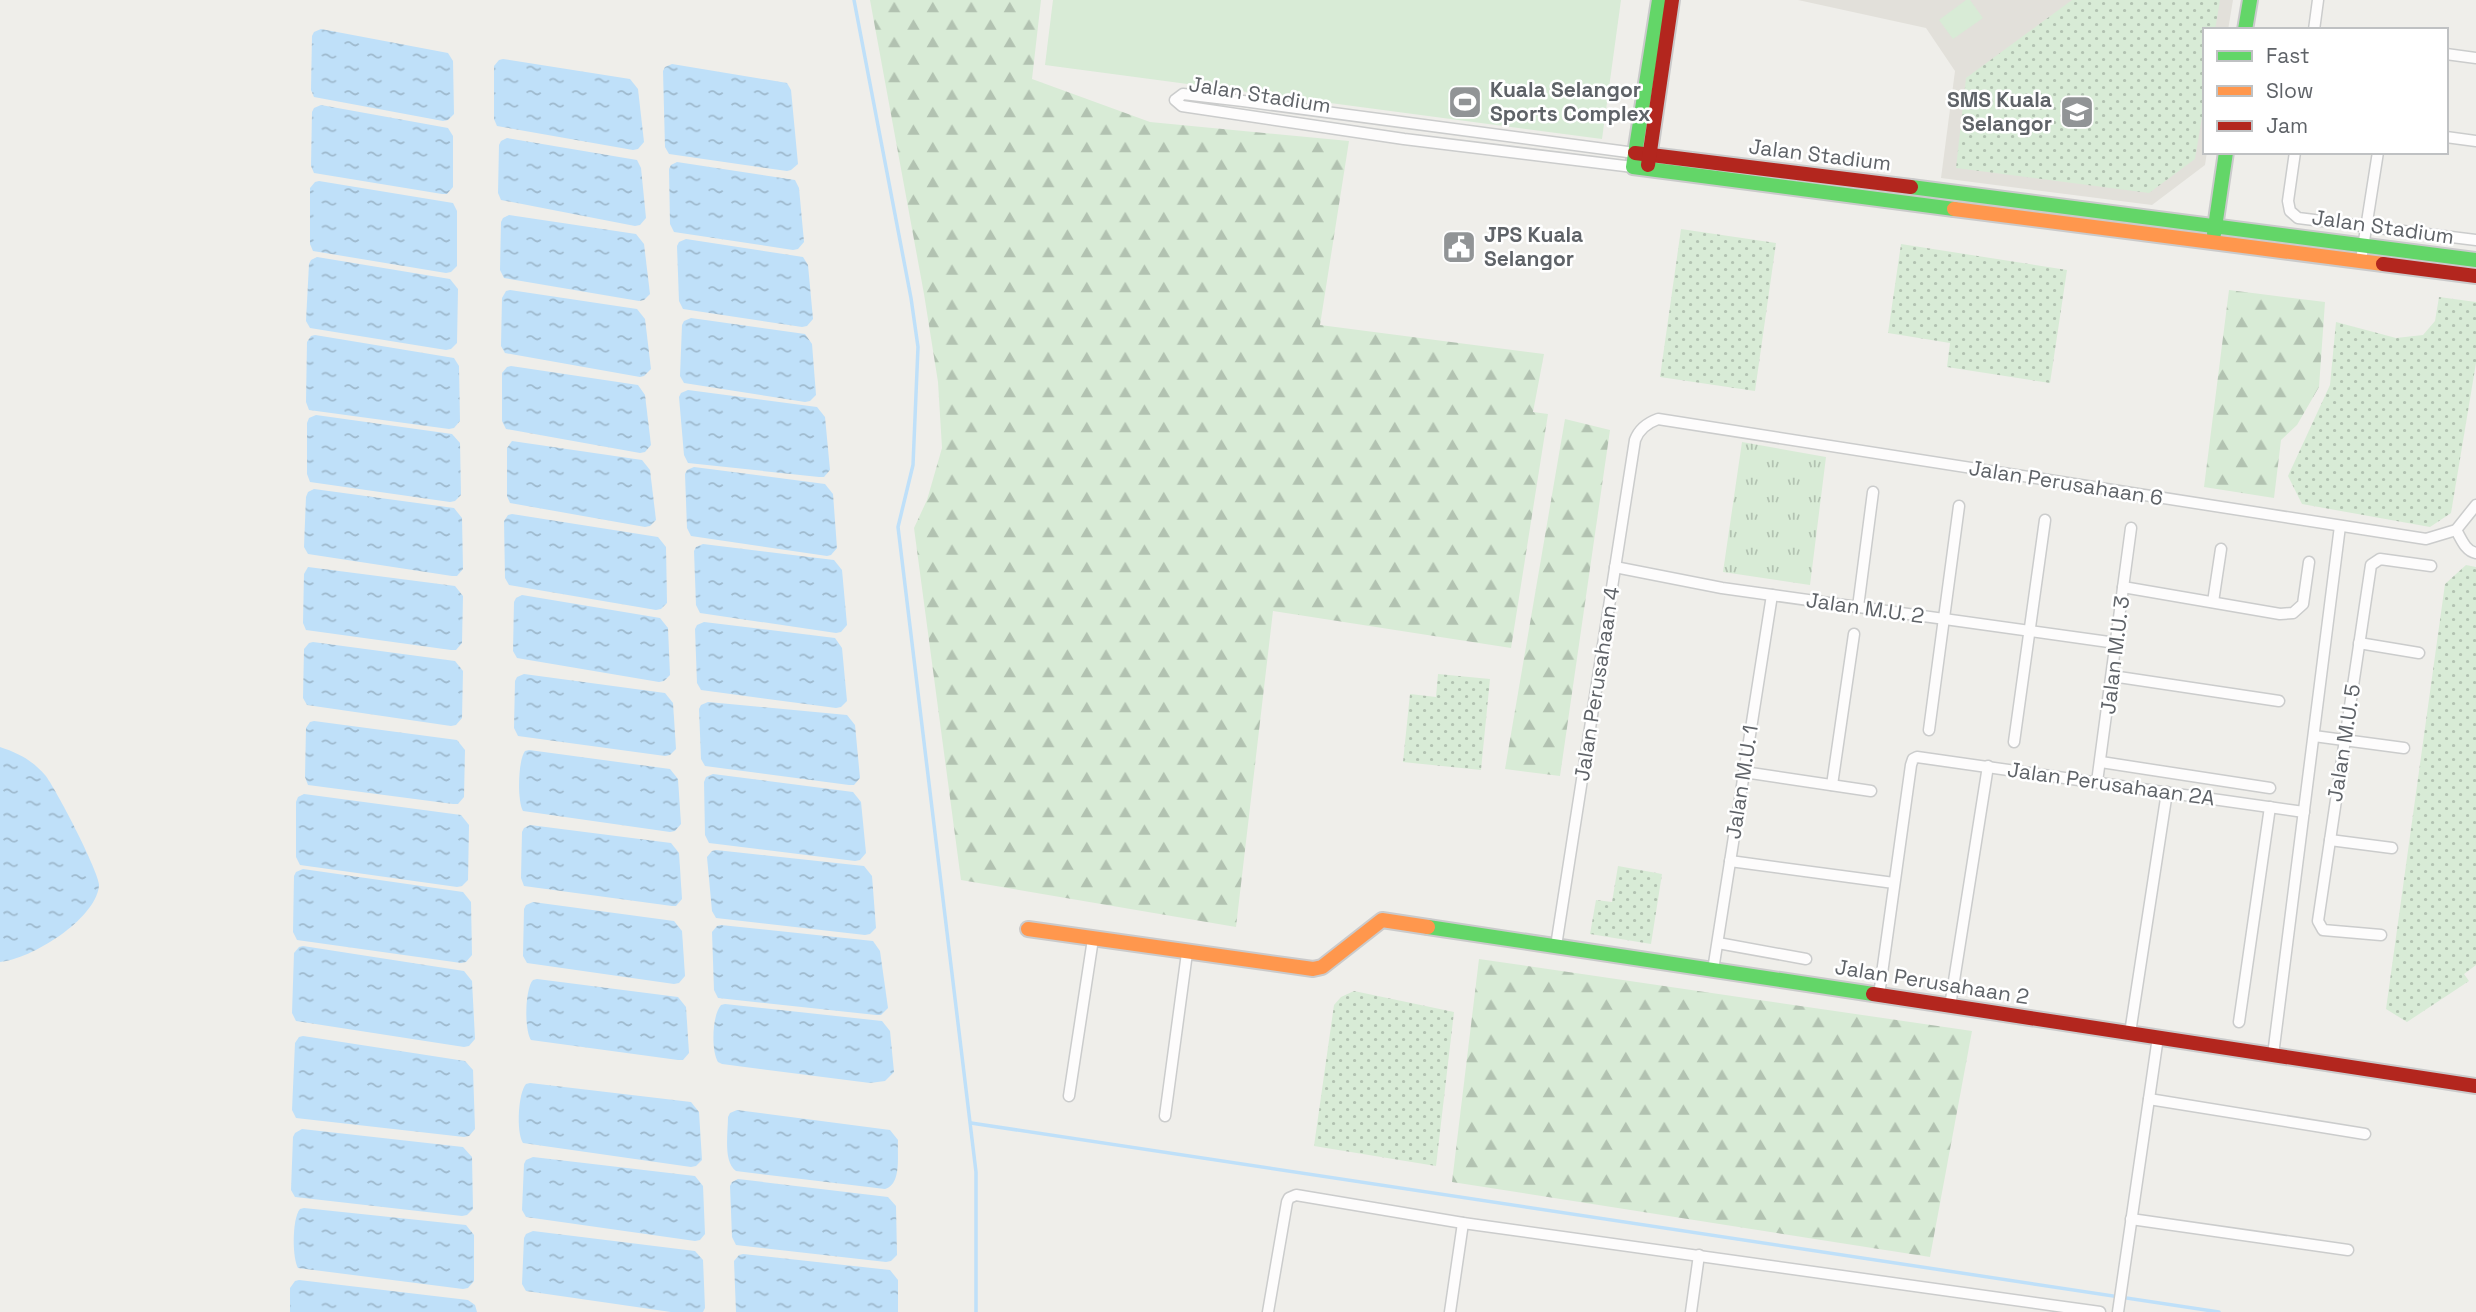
<svg xmlns="http://www.w3.org/2000/svg" width="2476" height="1312" font-family="'Space Grotesk',sans-serif">
<style>
.education{fill:#e2e0da}
.grass{fill:url(#grass-dots)}
.forest{fill:url(#forest-firs)}
.park{fill:url(#park-tufts)}
.pitch{fill:#d8ebd6}
.water{fill:url(#water-ripples)}
.lines{fill:none;stroke-linecap:round;stroke-linejoin:round}
.stream{stroke:#bfe0f9;stroke-width:3.5}
.street-casing{stroke:#cbcccc;stroke-width:13}
.fast-casing{stroke:#cacacb;stroke-width:18}
.slow-casing{stroke:#cacacb;stroke-width:18}
.jam-casing{stroke:#cacacb;stroke-width:18}
.street{stroke:#fdfcfc;stroke-width:10}
.fast{stroke:#63d668;stroke-width:14}
.slow{stroke:#ff974d;stroke-width:14}
.jam{stroke:#b3261e;stroke-width:14}
.labels{text-anchor:middle;stroke-width:5;stroke-linejoin:round;paint-order:stroke}
.poi-label{font-size:21px;font-weight:bold;fill:#5f6368;stroke:#fff;text-anchor:start}
.street-label{font-size:21px;fill:#5f6368;stroke:#fff}
</style>
<defs>
<pattern id="grass-dots" width="8" height="8" patternUnits="userSpaceOnUse" patternTransform="scale(1.75)"><rect width="8" height="8" fill="#d8ebd6"/><path d="M2 2h.1M6 6h.1" fill="none" stroke="#b2c2b1" stroke-width="1.8" stroke-linecap="round"/></pattern>
<pattern id="forest-firs" width="22" height="20" patternUnits="userSpaceOnUse" patternTransform="scale(1.75)"><rect width="22" height="20" fill="#d8ebd6"/><path d="M5 1l3.5 6h-7zM16 11l3.5 6h-7z" fill="#b2c2b1"/></pattern>
<pattern id="park-tufts" width="24" height="20" patternUnits="userSpaceOnUse" patternTransform="scale(1.75)"><rect width="24" height="20" fill="#d8ebd6"/><path d="M3 7l-1-3M5 7V3M7 7l1-3M15 17l-1-3M17 17v-4M19 17l1-3" fill="none" stroke="#b2c2b1"/></pattern>
<pattern id="water-ripples" width="26" height="14" patternUnits="userSpaceOnUse" patternTransform="scale(1.75)"><rect width="26" height="14" fill="#bfe0f9"/><path d="M2 4q2-2 4 0t4 0M15 11q2-2 4 0t4 0" fill="none" stroke="#9eb9cd"/></pattern>
</defs>
<rect width="100%" height="100%" fill="#efeeea"/>
<polygon class="education" points="1798,0 2233,0 2228,30 2205,30 2205,152 2207,152 2205,165 2152,205 1941,178 1955,71 1926,28"/>
<g class="grass">
<polygon points="2072,0 2220,0 2215,30 2205,30 2205,99 2195,159 2149,193 1956,168 1966,78"/>
<polygon points="1681,229 1776,243 1755,391 1660,377"/>
<polygon points="1901,244 2067,270 2050,383 1947,367 1950,343 1888,333"/>
<polygon points="2439,297 2476,302 2476,363 2451,513 2430,527 2302,504 2288,476 2330,385 2336,322 2396,338 2423,335 2435,321"/>
<polygon points="2466,565 2476,567 2476,965 2464,974 2469,981 2407,1022 2386,1009 2445,584"/>
<polygon points="1438,674 1490,679 1481,770 1403,762 1410,694 1436,697"/>
<polygon points="1618,866 1662,874 1651,944 1590,934 1596,900 1612,902"/>
<polygon points="1354,991 1454,1012 1436,1166 1314,1146 1334,1005 1341,997"/>
</g>
<g class="forest">
<polygon points="870,0 1041,0 1032,79 1150,122 1349,141 1320,325 1544,354 1533,412 1548,414 1511,648 1273,611 1236,927 961,880 914,528 927,500 942,448 938,382 924,294"/>
<polygon points="2229,290 2325,302 2319,387 2297,425 2281,440 2274,498 2204,487"/>
<polygon points="1565,419 1610,430 1560,776 1505,769"/>
<polygon points="1479,959 1972,1031 1930,1257 1452,1182"/>
</g>
<polygon class="park" points="1742,442 1826,457 1810,585 1723,572"/>
<g class="pitch">
<polygon points="1053,0 1621,0 1602,139 1045,65"/>
<polygon points="1966,0 1970,0 1983,18 1953,39 1939,20"/>
</g>
<g class="water">
<polygon points="321,29 448,53 453,61 454,114 448,120 443,121 314,97 311,90 312,36 314,32"/>
<polygon points="503,59 630,79 638,89 644,142 638,149 633,150 497,126 494,119 494,66 499,60"/>
<polygon points="672,64 787,83 791,90 798,164 791,170 787,171 669,154 665,147 663,71 665,67"/>
<polygon points="321,105 448,128 453,136 453,187 447,194 442,194 314,173 311,166 312,112 314,108"/>
<polygon points="507,138 637,160 641,168 646,218 640,225 635,226 501,200 498,193 499,145 501,141"/>
<polygon points="677,162 795,180 799,188 804,242 798,249 793,250 674,232 670,224 669,169 671,165"/>
<polygon points="319,181 453,203 457,211 457,266 451,272 446,273 313,251 310,244 310,188 315,182"/>
<polygon points="509,215 636,234 644,244 650,294 644,300 639,301 504,278 500,270 501,222 503,218"/>
<polygon points="686,239 803,257 808,265 813,319 807,326 802,327 683,309 679,301 677,246 679,242"/>
<polygon points="317,257 450,279 458,289 457,343 451,349 446,350 310,328 306,321 309,264 311,260"/>
<polygon points="510,290 637,309 645,319 651,369 644,376 640,377 505,353 501,346 502,298 506,291"/>
<polygon points="691,318 805,334 812,344 816,395 810,401 805,402 684,383 680,376 682,325 684,321"/>
<polygon points="315,335 454,358 459,366 460,421 454,428 449,429 309,410 306,402 307,342 311,336"/>
<polygon points="511,366 638,385 645,395 651,445 645,452 640,453 506,429 502,421 502,373 507,367"/>
<polygon points="688,390 817,407 825,417 830,470 824,477 819,477 688,463 684,455 679,397 681,393"/>
<polygon points="316,415 452,434 460,443 461,495 455,501 450,502 310,482 307,474 307,423 309,418"/>
<polygon points="512,441 642,460 650,470 656,520 650,526 645,527 510,503 507,496 507,448"/>
<polygon points="694,467 825,484 833,494 837,548 831,555 827,556 691,536 687,528 685,474 687,470"/>
<polygon points="314,489 454,508 462,518 463,569 457,576 452,576 308,554 304,547 306,497 308,492"/>
<polygon points="512,514 658,537 666,547 667,603 661,609 656,610 509,585 505,578 504,521 508,515"/>
<polygon points="703,544 834,560 842,570 847,625 841,632 836,633 700,613 696,605 694,551 696,547"/>
<polygon points="308,567 455,586 463,596 462,643 456,650 451,650 306,630 303,623 304,574"/>
<polygon points="522,595 660,618 668,628 670,675 664,681 659,682 517,658 513,651 514,602 516,598"/>
<polygon points="704,622 835,638 842,648 847,701 841,707 836,708 701,690 697,683 695,629 697,625"/>
<polygon points="313,642 455,661 463,671 462,718 456,725 451,726 307,705 303,698 304,649 309,643"/>
<polygon points="524,674 665,693 673,703 676,749 670,755 665,756 518,736 514,728 515,681 517,677"/>
<polygon points="708,702 847,715 855,725 860,778 854,785 849,785 705,766 701,759 699,709 701,705"/>
<polygon points="314,721 457,740 465,750 464,797 458,804 453,804 308,785 305,777 306,728 310,722"/>
<path d="M0 747C18 753 32 760 45 775 55 787 100 874 99 886 95 920 31 959 0 962Z"/>
<path d="M529 750 670 769 678 779 681 824 675 831 670 832 523 811C517 801 518 760 525 751Z"/>
<polygon points="713,774 853,792 861,802 866,853 860,860 855,861 709,843 705,835 704,782 706,777"/>
<polygon points="304,794 461,815 469,825 468,880 462,886 457,887 300,865 296,857 296,802 298,797"/>
<polygon points="530,825 671,843 679,853 682,899 676,906 672,906 524,886 521,878 522,832 524,828"/>
<polygon points="716,850 864,866 872,876 876,928 870,934 865,935 716,918 712,911 707,857 712,851"/>
<polygon points="303,869 463,892 471,902 472,955 466,962 461,963 297,940 293,932 294,876 296,872"/>
<polygon points="533,902 674,921 682,931 685,976 679,983 674,984 527,963 523,956 524,909 526,905"/>
<polygon points="721,925 873,941 880,951 888,1008 881,1015 876,1015 718,998 714,990 712,932 717,926"/>
<polygon points="303,946 464,971 472,981 475,1039 469,1046 464,1047 296,1021 292,1013 294,953 299,947"/>
<path d="M537 979 678 997 686 1007 689 1053 683 1060H678L531 1040C524 1030 525 988 533 980Z"/>
<path d="M725 1004 882 1021 890 1031 894 1072 885 1081 870 1083 722 1064 718 1062C711 1051 712 1015 721 1005Z"/>
<polygon points="303,1036 465,1061 473,1070 475,1129 469,1136 464,1137 296,1118 292,1110 295,1043 299,1037"/>
<path d="M530 1083 691 1102 699 1112 702 1160 696 1166 691 1167 523 1143C516 1133 518 1093 526 1084Z"/>
<path d="M737 1110 890 1130 898 1140C897 1155 902 1184 885 1189L736 1171C723 1162 728 1133 728 1117L730 1113Z"/>
<polygon points="302,1129 463,1147 472,1157 473,1209 467,1215 462,1216 295,1197 291,1190 293,1137 295,1133"/>
<polygon points="533,1157 695,1176 703,1186 705,1234 700,1240 695,1241 526,1217 522,1210 524,1164 526,1160"/>
<polygon points="738,1179 888,1197 896,1206 897,1255 891,1261 886,1262 736,1245 732,1237 730,1186 732,1182"/>
<path d="M304 1208 466 1225 474 1235V1281L468 1288 463 1289 298 1268C292 1258 292 1218 300 1209Z"/>
<polygon points="533,1231 695,1251 703,1260 705,1308 703,1312 671,1312 526,1291 522,1284 524,1238 526,1234"/>
<polygon points="743,1254 890,1270 898,1280 898,1312 736,1312 734,1261 739,1255"/>
<polygon points="299,1280 468,1300 475,1305 477,1312 290,1312 290,1288 295,1281"/>
</g>
<g class="lines">
<g class="stream">
<polyline points="854,0 911,298 918,347 913,465 898,527 976,1172 976,1312"/>
<polyline points="971,1123 2219,1312"/>
</g>
<g class="street-casing">
<g id="street">
<polyline points="2314,30 2318,0"/>
<polyline points="2446,54 2476,58"/>
<polyline points="2446,137 2476,141"/>
<polyline points="2295,152 2288,201 2290,211 2298,218 2476,240"/>
<polyline points="1633,167 1404,139 1182,106 1175,100 1183,94 1243,101 1635,153"/>
<polyline points="2361,260 2378,152"/>
<path d="M2456 530C2461 538 2465 551 2476 553"/>
<polyline points="1615,567 1722,588 2116,643"/>
<polyline points="2123,587 2280,614 2293,613 2303,604 2309,562"/>
<polyline points="2213,602 2221,549"/>
<polyline points="1858,607 1873,492"/>
<polyline points="2359,643 2419,653"/>
<polyline points="2112,676 2279,701"/>
<polyline points="1929,730 1959,506"/>
<polyline points="2314,736 2404,748"/>
<polyline points="2014,742 2045,520"/>
<polyline points="2101,762 2270,788"/>
<polyline points="1744,772 1871,791"/>
<polyline points="2097,782 2131,528"/>
<polyline points="1832,785 1854,634"/>
<polyline points="2330,840 2392,848"/>
<polyline points="1730,861 1894,883"/>
<polyline points="2381,935 2323,930 2318,921 2371,565 2380,559 2431,566"/>
<polyline points="1718,943 1806,959"/>
<path d="M1556 946 1635 440C1639 429 1647 423 1658 419L2426 539 2456 530 2476 505"/>
<polyline points="1713,970 1772,595"/>
<polyline points="1879,995 1911,765 1913,759 1917,757 2304,812"/>
<polyline points="1950,1006 1988,766"/>
<polyline points="2239,1022 2270,807"/>
<polyline points="2130,1033 2167,792"/>
<polyline points="2273,1055 2340,526"/>
<polyline points="1069,1096 1093,939"/>
<polyline points="2149,1099 2365,1134"/>
<polyline points="1165,1116 1187,953"/>
<polyline points="2131,1219 2348,1250"/>
<polyline points="1268,1312 1287,1202 1289,1198 1296,1195 1463,1223 2100,1312"/>
<polyline points="1450,1312 1463,1223"/>
<polyline points="1691,1312 1699,1255"/>
<polyline points="2118,1312 2158,1037"/>
</g>
</g>
<g class="fast-casing">
<g id="fast">
<polyline points="1659,0 1633,167 1954,209"/>
<polyline points="2245,30 2250,0"/>
<polyline points="1911,187 2476,260"/>
<polyline points="2214,234 2226,152"/>
<polyline points="1428,927 1873,994"/>
</g>
</g>
<g class="slow-casing">
<g id="slow">
<polyline points="1954,209 2383,264"/>
<polyline points="1028,929 1313,969 1322,967 1382,920 1428,927"/>
</g>
</g>
<g class="jam-casing">
<g id="jam">
<polyline points="1635,153 1911,187"/>
<polyline points="1648,165 1672,0"/>
<polyline points="2383,264 2476,276"/>
<polyline points="1873,994 2476,1086"/>
</g>
</g>
<use href="#street" class="street"/>
<use href="#fast" class="fast"/>
<use href="#slow" class="slow"/>
<use href="#jam" class="jam"/>
</g>
<defs>
<g id="stadium-square" transform="scale(1.75)"><rect x="-9" y="-9" width="18" height="18" rx="4" fill="#919496" stroke="#fff"/><path d="M0-5a6.5 5 0 1 0 0 10a6.5 5 0 1 0 0-10ZM-3.5-1.8h7v3.6h-7Z" fill="#fff"/></g>
<g id="school-square" transform="scale(1.75)"><rect x="-9" y="-9" width="18" height="18" rx="4" fill="#919496" stroke="#fff"/><path d="M0-5L7-2L0 1L-7-2ZM-4 1L0 2.5L4 1V4Q0 6-4 4Z" fill="#fff"/></g>
<g id="civic-square" transform="scale(1.75)"><rect x="-9" y="-9" width="18" height="18" rx="4" fill="#919496" stroke="#fff"/><path d="M-.6-6.5H3V-4.5H.6V-3L4-1V1h2V6H-6V1h2V-1L-.6-3ZM-1.2 2.5V6h2.4V2.5Z" fill="#fff"/></g>
</defs>
<g fill-rule="evenodd">
<use href="#stadium-square" x="1465" y="102"/>
<use href="#school-square" x="2077" y="112"/>
<use href="#civic-square" x="1459" y="247"/>
</g>
<g class="labels">
<g class="poi-label">
<text x="1490" y="97">Kuala Selangor<tspan x="1490" dy="24">Sports Complex</tspan></text>
<text x="2052" y="107" text-anchor="end">SMS Kuala<tspan x="2052" dy="24">Selangor</tspan></text>
<text x="1484" y="242">JPS Kuala<tspan x="1484" dy="24">Selangor</tspan></text>
</g>
<g class="street-label">
<text transform="translate(1260 95) rotate(9)" y="7">Jalan Stadium</text>
<text transform="translate(1820 155) rotate(7)" y="7">Jalan Stadium</text>
<text transform="translate(2383 227) rotate(8)" y="7">Jalan Stadium</text>
<text transform="translate(2066 483) rotate(9)" y="7">Jalan Perusahaan 6</text>
<text transform="translate(1865 608) rotate(8)" y="7">Jalan M.U. 2</text>
<text transform="translate(2115 655) rotate(-83)" y="7">Jalan M.U. 3</text>
<text transform="translate(1597 684) rotate(-81)" y="7">Jalan Perusahaan 4</text>
<text transform="translate(2344 743) rotate(-81)" y="7">Jalan M.U. 5</text>
<text transform="translate(1742 782) rotate(-81)" y="7">Jalan M.U. 1</text>
<text transform="translate(2111 784) rotate(8)" y="7">Jalan Perusahaan 2A</text>
<text transform="translate(1932 982) rotate(9)" y="7">Jalan Perusahaan 2</text>
</g>
</g>
<rect x="2203" y="28" width="245" height="126" fill="#ffffff" stroke="#bfc1c3" stroke-width="2"/>
<rect x="2217" y="51" width="35" height="10" fill="#63d668" stroke="#bfc1c3" stroke-width="2"/>
<text x="2266" y="63" font-size="21" fill="#5f6368">Fast</text>
<rect x="2217" y="86" width="35" height="10" fill="#ff974d" stroke="#bfc1c3" stroke-width="2"/>
<text x="2266" y="98" font-size="21" fill="#5f6368">Slow</text>
<rect x="2217" y="121" width="35" height="10" fill="#b3261e" stroke="#bfc1c3" stroke-width="2"/>
<text x="2266" y="133" font-size="21" fill="#5f6368">Jam</text>
</svg>
